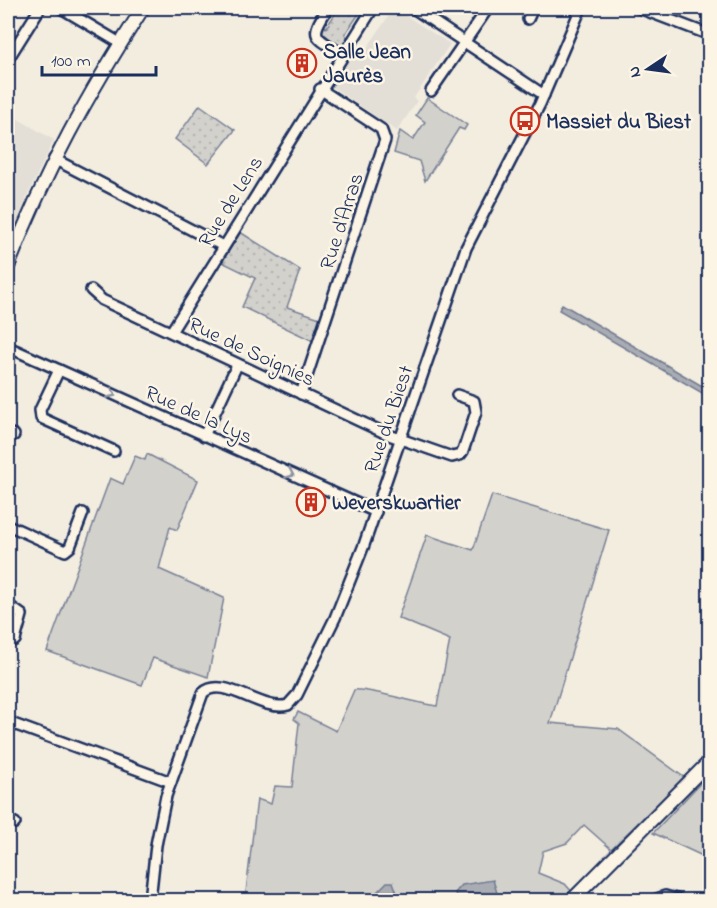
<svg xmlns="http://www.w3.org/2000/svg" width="717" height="908" font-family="'Indie Flower',sans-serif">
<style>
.built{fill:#e3dfd6}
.green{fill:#d3d1cc;stroke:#778095;stroke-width:1.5}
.park{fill:url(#park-dots);stroke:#778095;stroke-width:1.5}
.water{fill:#a9acb3;stroke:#707a91;stroke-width:1.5}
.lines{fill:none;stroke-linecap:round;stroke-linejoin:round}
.minor-casing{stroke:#1b2f5e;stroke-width:14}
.tertiary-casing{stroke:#1b2f5e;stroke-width:16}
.minor{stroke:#fcf5e5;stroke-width:9}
.tertiary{stroke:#fcf5e5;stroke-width:12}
.oneway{stroke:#8c92a2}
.labels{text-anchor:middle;stroke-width:5;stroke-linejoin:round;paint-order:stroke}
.poi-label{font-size:21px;font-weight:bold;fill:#1b2f5e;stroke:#fcf5e5;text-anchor:start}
.street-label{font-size:21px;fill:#1b2f5e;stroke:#fcf5e5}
</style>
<defs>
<pattern id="park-dots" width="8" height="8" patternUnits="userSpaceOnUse" patternTransform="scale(1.5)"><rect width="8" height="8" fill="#d3d1cc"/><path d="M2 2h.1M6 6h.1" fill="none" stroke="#b5b4b2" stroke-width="1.8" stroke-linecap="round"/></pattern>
</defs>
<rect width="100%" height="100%" fill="#f3ede0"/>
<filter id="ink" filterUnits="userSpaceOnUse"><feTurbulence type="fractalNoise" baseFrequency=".0167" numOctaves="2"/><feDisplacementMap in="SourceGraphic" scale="12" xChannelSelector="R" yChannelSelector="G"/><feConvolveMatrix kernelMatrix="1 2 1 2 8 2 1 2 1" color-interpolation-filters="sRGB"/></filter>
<g filter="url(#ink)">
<g class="built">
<polygon points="394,8 450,44 414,98 417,101 397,131 331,86 357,45 365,51"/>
<polygon points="8,113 54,140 29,192 8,247"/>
</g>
<g class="green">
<polygon points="427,98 467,125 464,130 459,128 425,181 419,161 394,153 400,131 413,140 425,122 416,115"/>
<polygon points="147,454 198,480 177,530 170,527 159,569 224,598 208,677 153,658 142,685 47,651 110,478 123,484 135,456 145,460"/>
<path d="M492 495 609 530 550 723 618 729 685 778 611 849 584 825 567 843 543 851 538 873 565 884 573 893 565 900H245L257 799 271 804 275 786 292 787 299 723 294 719 298 712 336 731 354 690C363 687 420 704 437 706L450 640 398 618 427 535 473 550Z"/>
<polygon points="709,774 709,859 653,833"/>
</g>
<g class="park">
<polygon points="339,8 363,8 345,34 348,39 341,47 319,34 322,22 326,28"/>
<polygon points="200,105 235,130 208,164 175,139"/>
<polygon points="240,232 300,270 287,307 320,318 313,341 242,307 255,278 222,262"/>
</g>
<g class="water">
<polygon points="562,304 709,390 709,397 559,310"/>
<polygon points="493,880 498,896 487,900 458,900 455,893 462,885"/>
<polygon points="387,882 393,882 397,893 395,900 378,900 377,892"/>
</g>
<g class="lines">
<g class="minor-casing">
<g id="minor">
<polyline points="61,8 120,43"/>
<path d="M328 8C308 38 315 36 342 54"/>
<polyline points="413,8 544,95"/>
<polyline points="639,8 710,35"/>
<polyline points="528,19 533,8"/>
<polyline points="8,59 40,8"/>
<polyline points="431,91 488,8"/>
<polyline points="54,159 223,246"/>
<polyline points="8,235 18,239"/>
<polyline points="91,290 102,300 389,435 452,457 460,455 463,451 476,412 474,401 457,395"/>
<polyline points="171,332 373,8"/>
<polyline points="8,347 376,512"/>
<polyline points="59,370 40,410 41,418 114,451"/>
<polyline points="301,394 385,140 381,129 320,89"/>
<polyline points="8,433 14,435"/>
<polyline points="204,436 237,365"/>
<polyline points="8,525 65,551 70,547 83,513"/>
<polyline points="8,605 22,615 15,640"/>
<polyline points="8,722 171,782"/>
<polyline points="8,821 15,823"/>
<polyline points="129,900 150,898"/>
<path d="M150 900 156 845 166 796 203 693C224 674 262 713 288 705L297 695 335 618 364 545 466 248 540 104 581 8"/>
<polyline points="654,900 665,896 679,900"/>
</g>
</g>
<g class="tertiary-casing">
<g id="tertiary">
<path d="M8 267C43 174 90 91 143 8"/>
<polyline points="572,900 710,761"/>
</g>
</g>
<use href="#minor" class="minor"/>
<use href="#tertiary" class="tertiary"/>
</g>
<defs><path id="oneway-chevron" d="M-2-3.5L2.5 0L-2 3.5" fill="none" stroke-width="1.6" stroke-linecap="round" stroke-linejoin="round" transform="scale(1.5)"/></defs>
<g class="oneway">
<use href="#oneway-chevron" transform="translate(112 394) rotate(25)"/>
<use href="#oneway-chevron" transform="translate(290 474) rotate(24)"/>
</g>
</g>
<defs>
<g id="building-ring" transform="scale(1.5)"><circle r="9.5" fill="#fcf5e5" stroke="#c8321e" stroke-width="1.5"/><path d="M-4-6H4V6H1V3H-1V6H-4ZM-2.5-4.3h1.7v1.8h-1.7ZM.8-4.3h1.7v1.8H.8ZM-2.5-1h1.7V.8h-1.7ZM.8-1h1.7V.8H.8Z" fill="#c8321e"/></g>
<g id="bus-ring" transform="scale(1.5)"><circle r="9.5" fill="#fcf5e5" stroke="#c8321e" stroke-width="1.5"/><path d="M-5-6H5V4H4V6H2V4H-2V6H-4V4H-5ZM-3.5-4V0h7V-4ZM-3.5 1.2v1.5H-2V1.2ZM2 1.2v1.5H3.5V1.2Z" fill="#c8321e"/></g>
</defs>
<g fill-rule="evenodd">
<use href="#building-ring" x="302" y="63"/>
<use href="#bus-ring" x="525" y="121"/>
<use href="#building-ring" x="311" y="502"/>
</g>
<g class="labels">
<g class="poi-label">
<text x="323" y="58">Salle Jean<tspan x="323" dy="24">Jaurès</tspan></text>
<text x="546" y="128">Massiet du Biest</text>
<text x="332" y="509">Weverskwartier</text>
</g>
<g class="street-label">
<text transform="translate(230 201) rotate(-58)" y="7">Rue de Lens</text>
<text transform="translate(341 221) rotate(-72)" y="7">Rue d'Arras</text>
<text transform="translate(252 351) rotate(25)" y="7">Rue de Soignies</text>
<text transform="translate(199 414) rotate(24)" y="7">Rue de la Lys</text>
<text transform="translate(388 419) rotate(-71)" y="7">Rue du Biest</text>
</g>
</g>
<rect width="717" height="908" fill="none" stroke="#fcf5e5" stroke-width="30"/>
<rect x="15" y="15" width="687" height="878" fill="none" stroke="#1b2f5e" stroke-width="2" filter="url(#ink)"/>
<g transform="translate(648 69) rotate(257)" stroke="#fcf5e5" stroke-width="4.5" paint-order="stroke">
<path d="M0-4.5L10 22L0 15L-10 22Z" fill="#1b2f5e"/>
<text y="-9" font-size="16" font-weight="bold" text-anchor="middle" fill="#1b2f5e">N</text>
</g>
<path d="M42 66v9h114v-9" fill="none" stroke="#1b2f5e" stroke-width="3"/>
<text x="51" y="66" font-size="18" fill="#1b2f5e" stroke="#fcf5e5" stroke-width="4.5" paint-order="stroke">100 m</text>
</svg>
